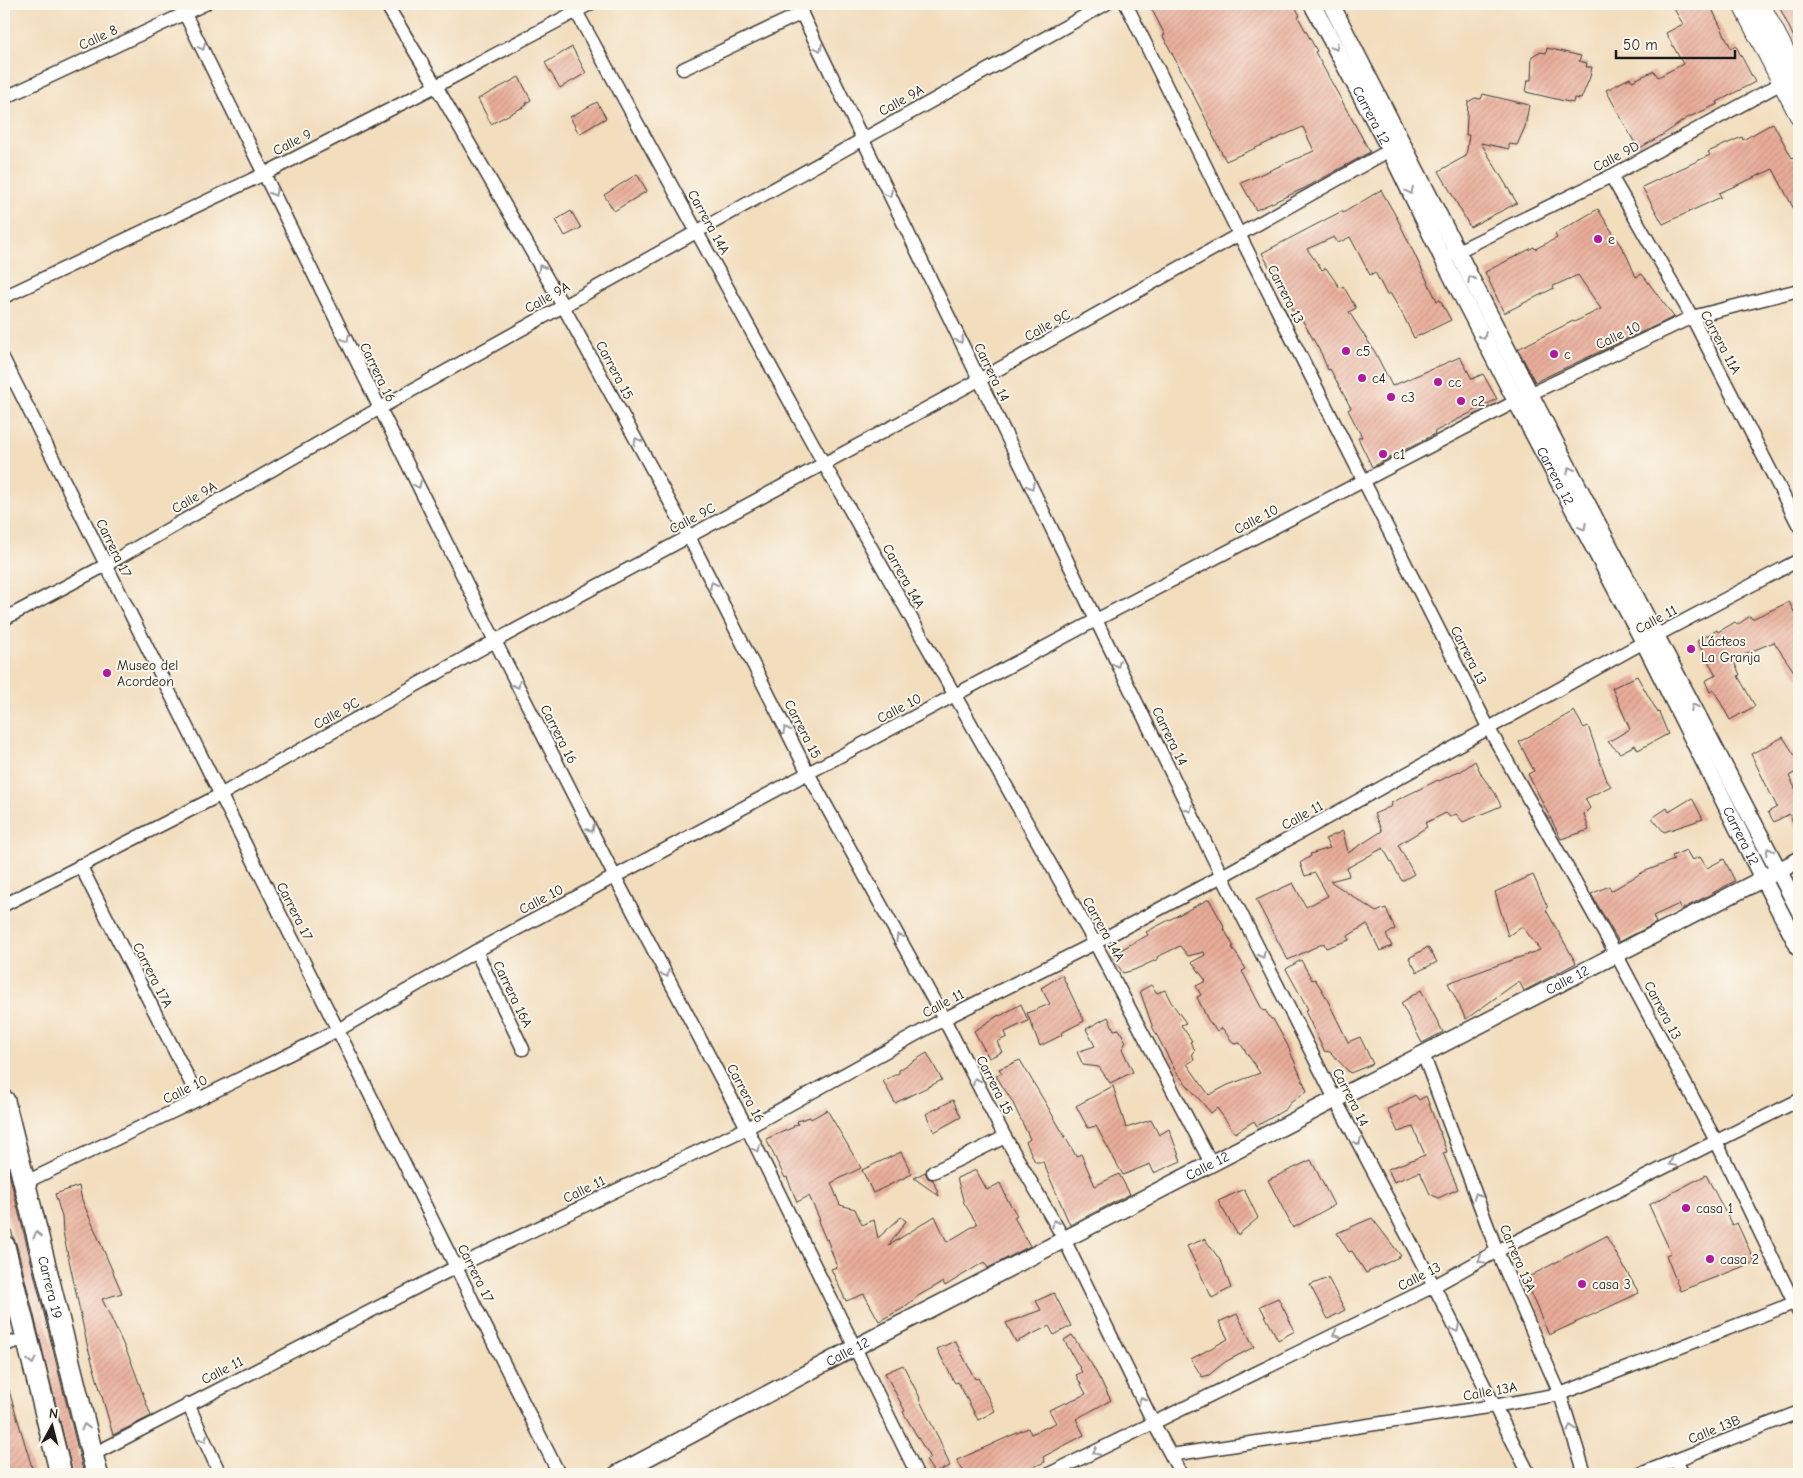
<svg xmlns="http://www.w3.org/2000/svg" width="1803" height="1478" font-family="'Comic Neue',sans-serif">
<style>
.building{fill:url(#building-hatch)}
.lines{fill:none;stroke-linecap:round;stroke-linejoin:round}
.minor-casing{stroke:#3c3934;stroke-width:15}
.tertiary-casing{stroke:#3c3934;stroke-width:19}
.secondary-casing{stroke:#3c3934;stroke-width:21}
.trunk-casing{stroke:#3c3934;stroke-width:24}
.minor{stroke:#fff;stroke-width:12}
.tertiary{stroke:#fff;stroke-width:16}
.secondary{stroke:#fff;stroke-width:19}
.trunk{stroke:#fff;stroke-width:21}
.oneway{stroke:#999}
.poi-dot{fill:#b5179e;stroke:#fbf7ec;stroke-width:2}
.labels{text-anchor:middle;stroke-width:4;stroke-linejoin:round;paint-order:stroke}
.street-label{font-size:14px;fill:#1c1c1c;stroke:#fbf7ec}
.poi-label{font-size:14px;fill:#1c1c1c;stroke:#fbf7ec;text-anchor:start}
</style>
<defs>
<pattern id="building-hatch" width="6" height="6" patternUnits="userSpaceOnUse" patternTransform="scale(1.25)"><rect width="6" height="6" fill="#e9ad9a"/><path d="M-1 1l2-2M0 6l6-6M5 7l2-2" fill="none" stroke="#c79484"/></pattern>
</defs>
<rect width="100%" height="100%" fill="#fbf7ec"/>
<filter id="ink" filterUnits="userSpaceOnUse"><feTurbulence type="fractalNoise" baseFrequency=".02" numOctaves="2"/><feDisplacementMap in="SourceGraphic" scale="10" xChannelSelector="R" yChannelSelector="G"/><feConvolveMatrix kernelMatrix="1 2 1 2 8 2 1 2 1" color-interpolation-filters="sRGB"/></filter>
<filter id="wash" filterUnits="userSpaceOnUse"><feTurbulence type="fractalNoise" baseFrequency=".0096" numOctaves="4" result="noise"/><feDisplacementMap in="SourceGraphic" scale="20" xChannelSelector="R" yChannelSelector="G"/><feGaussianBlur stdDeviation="1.12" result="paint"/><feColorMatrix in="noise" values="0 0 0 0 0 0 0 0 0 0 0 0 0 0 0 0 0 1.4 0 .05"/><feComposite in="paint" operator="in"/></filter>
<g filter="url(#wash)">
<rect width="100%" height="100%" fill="#f2ddbd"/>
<g id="blocks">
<g class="building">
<polygon points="1149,4 1294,4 1300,16 1298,17 1317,51 1315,52 1370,152 1305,188 1256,210 1241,183 1314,151 1303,127 1226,161 1212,134 1213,133 1163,36 1165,35"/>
<polygon points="1671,4 1707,4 1710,10 1712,9 1731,48 1736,46 1755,82 1717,102 1718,104 1687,118 1664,134 1638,149 1606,90 1630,78 1632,81 1654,71 1658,77 1683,64 1666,33 1683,24"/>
<polygon points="1778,4 1799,4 1799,48"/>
<polygon points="572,47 586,73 560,88 545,63"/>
<polygon points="1547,48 1581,56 1579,61 1587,63 1586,67 1592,67 1590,77 1581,99 1574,98 1573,103 1526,92 1528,80 1531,80 1532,56 1539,52 1546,53"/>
<polygon points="519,77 531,100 526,103 527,105 491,124 478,99"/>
<polygon points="1483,94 1529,105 1525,127 1517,145 1509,144 1509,149 1481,143 1517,203 1470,227 1439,171 1466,156 1469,135 1466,135 1468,102 1475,98 1481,99"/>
<polygon points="597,102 606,118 579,134 570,117"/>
<polygon points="1773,123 1792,158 1795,156 1799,164 1799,219 1773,169 1719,193 1721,197 1663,224 1642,187 1710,155 1708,152 1742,137 1743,140"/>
<polygon points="637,174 647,191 614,211 604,195"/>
<polygon points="1381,190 1397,218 1437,301 1440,300 1451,320 1414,338 1403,315 1390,293 1387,295 1375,272 1370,275 1350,237 1338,243 1334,237 1307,249 1322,270 1326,268 1340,288 1343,286 1356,308 1349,312 1375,352 1392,386 1460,357 1472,379 1483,374 1497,399 1434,432 1435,434 1372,467 1358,438 1362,437 1348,410 1351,408 1330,369 1328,370 1321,353 1296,309 1293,311 1262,253 1342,211 1343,213"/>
<polygon points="1598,209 1627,256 1636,277 1642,274 1674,317 1535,382 1518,349 1573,321 1574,322 1601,309 1578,275 1553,286 1554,288 1504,313 1485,272 1534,247 1535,249 1557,238 1555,234"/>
<polygon points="571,211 581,228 565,236 556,220"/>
<polygon points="1789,602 1799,621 1799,679 1774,642 1747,653 1734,662 1740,675 1738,676 1755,706 1730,720 1714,690 1710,692 1705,681 1716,675 1697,641 1717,630 1718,632 1735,622 1737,625 1750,616 1752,619"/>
<polygon points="1637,676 1658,713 1659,712 1668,734 1638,750 1635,745 1620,753 1608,742 1630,729 1612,688"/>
<polygon points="1574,711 1584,728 1588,726 1607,781 1611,786 1585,799 1590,808 1584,814 1589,830 1561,839 1528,774 1534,771 1519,742"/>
<polygon points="1783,737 1799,762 1799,770 1789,776 1799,796 1799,834 1789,814 1774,822 1768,812 1777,807 1751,754"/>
<polygon points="1475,761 1482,776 1495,793 1501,806 1463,822 1456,814 1450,817 1446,813 1425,823 1427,827 1398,845 1414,874 1402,881 1383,848 1347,868 1349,876 1330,881 1376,912 1386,908 1395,929 1386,935 1392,946 1380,951 1367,924 1348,936 1349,940 1326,948 1324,943 1288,960 1256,900 1293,883 1306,907 1328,896 1315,873 1305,876 1300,863 1311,856 1310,854 1330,848 1325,839 1343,831 1348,853 1382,831 1374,814 1392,806 1391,803 1438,780 1439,781 1459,771 1460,772"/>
<polygon points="1692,798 1703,819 1664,832 1652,818 1667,808 1669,812"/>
<polygon points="1686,850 1692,860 1700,857 1707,868 1724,859 1735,881 1681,910 1679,904 1653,916 1656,923 1619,942 1591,894 1609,886 1611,891 1643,872 1674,860 1672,856"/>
<polygon points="1533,875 1548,908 1546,910 1576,963 1524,991 1519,981 1466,1019 1448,983 1540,950 1522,926 1508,936 1495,892"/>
<polygon points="1209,899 1224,926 1223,927 1234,947 1232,947 1246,969 1242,971 1263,1011 1265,1010 1271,1019 1273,1019 1287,1044 1307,1091 1290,1103 1286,1109 1257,1126 1254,1121 1235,1133 1217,1108 1211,1113 1176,1072 1153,1028 1140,991 1151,985 1157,993 1165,990 1171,1002 1186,1023 1181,1025 1192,1041 1190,1042 1195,1050 1192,1053 1194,1060 1187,1064 1209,1095 1228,1085 1260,1073 1240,1043 1234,1044 1222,1028 1217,1031 1208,1020 1197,997 1201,995 1196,986 1206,981 1192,962 1205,955 1204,952 1188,956 1180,946 1157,957 1158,959 1134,970 1123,973 1111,955 1148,935 1146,932"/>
<polygon points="1428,947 1437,962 1417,972 1409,958"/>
<polygon points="1301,960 1312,980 1315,979 1325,995 1348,1042 1360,1037 1373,1064 1350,1073 1330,1052 1324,1051 1305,1011 1308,1009 1286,969"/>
<polygon points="1062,975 1084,1021 1061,1033 1062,1035 1040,1046 1027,1013 1050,1004 1041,988"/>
<polygon points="1421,990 1443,1032 1422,1043 1401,1003"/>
<polygon points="1021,1004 1028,1021 1005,1032 1007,1037 997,1042 1002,1052 989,1058 974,1031 999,1015 1000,1016"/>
<polygon points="1108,1017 1114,1030 1119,1029 1126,1042 1122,1049 1133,1072 1110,1083 1099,1067 1083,1065 1077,1052 1095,1046 1086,1029"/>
<polygon points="927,1053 942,1080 895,1103 883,1081 899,1073 899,1070"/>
<polygon points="1020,1060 1049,1109 1076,1156 1081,1154 1095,1186 1119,1174 1130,1194 1070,1225 1043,1162 1035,1162 1026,1142 1030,1139 1012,1101 996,1076 1002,1073 999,1069"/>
<polygon points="1113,1086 1126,1128 1151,1120 1159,1135 1169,1129 1181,1161 1154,1173 1150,1164 1123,1175 1096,1126 1088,1128 1076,1106"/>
<polygon points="1415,1095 1419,1100 1426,1096 1447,1152 1443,1153 1458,1189 1438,1198 1430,1194 1420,1172 1394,1182 1388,1169 1425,1155 1413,1127 1398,1132 1387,1109 1400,1104"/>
<polygon points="953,1100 961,1117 934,1132 926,1114"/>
<polygon points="827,1110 861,1168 831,1183 840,1205 855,1209 862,1225 874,1220 878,1238 901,1217 906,1221 888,1246 935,1216 947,1242 977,1224 964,1203 957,1178 976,1170 987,1190 1000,1183 1006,1196 1005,1196 1017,1215 1014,1217 1030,1246 988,1268 984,1262 945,1286 943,1282 918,1296 902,1309 879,1321 864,1294 846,1301 831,1269 837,1267 827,1239 826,1240 818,1221 820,1220 809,1196 797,1202 787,1177 785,1178 766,1139 794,1127 793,1126 798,1124 797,1121 810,1117 811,1119"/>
<polygon points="901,1152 912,1174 873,1193 862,1170"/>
<polygon points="4,1157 5,1157 84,1474 73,1474 16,1243 13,1237 4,1201"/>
<polygon points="1311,1160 1334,1205 1293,1228 1268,1180"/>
<polygon points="925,1172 928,1178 933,1180 939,1196 914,1178"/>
<polygon points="1706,1175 1732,1225 1737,1223 1755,1262 1680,1291 1666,1255 1671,1253 1649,1205"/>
<polygon points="79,1186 82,1200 122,1293 102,1299 131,1361 151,1416 113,1435 87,1344 63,1232 62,1217 55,1194"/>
<polygon points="1244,1189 1258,1218 1238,1235 1218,1201"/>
<polygon points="1372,1218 1401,1256 1366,1273 1352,1251 1349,1252 1337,1233"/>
<polygon points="1606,1236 1639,1293 1549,1335 1530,1292 1530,1276"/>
<polygon points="1205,1239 1222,1263 1231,1288 1212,1298 1187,1246"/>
<polygon points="1328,1278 1345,1310 1328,1319 1310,1285"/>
<polygon points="1054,1293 1071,1326 1054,1335 1049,1326 1016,1342 1006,1323 1041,1310 1036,1301"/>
<polygon points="1278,1298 1295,1331 1278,1340 1260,1306"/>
<polygon points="1237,1314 1254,1347 1225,1362 1209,1375 1202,1377 1191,1359 1228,1339 1219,1322"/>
<polygon points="1072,1335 1092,1365 1111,1400 1076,1419 1084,1435 1043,1457 1045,1462 1018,1474 965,1474 957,1460 1028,1428 1031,1434 1056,1423 1049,1410 1086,1394 1076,1375 1082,1372 1064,1340"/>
<polygon points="955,1341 975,1379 978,1378 995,1411 978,1420 958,1382 955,1383 937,1349"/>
<polygon points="903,1365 920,1398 919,1399 940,1441 950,1466 934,1473 926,1460 930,1458 903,1412 905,1411 885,1373"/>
<polygon points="7,1384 34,1474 4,1474 4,1385"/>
</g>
</g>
</g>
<g filter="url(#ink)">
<use href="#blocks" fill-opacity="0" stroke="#3c3934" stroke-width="1"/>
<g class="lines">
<g class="minor-casing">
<g id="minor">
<polyline points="180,4 495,641 615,877 747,1128 917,1474"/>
<polyline points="386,4 436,86 563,306 689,537 808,773 944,1019 1005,1137 1064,1239 1154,1424 1181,1474"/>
<polyline points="572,4 824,464 1095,943 1211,1163"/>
<polyline points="797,4 1096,620 1222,876 1335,1099 1434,1286 1529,1474"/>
<polyline points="1126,4 1239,234 1489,729 1616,954 1716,1141 1799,1313"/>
<polyline points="683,69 802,13"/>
<polyline points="4,98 205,4"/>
<polyline points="1611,176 1692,317 1799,526"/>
<polyline points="1450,255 1611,176 1789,79"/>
<polyline points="4,297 264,174 436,86 590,4"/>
<polyline points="4,360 559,1474"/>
<polyline points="4,619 106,565 380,408 1106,4"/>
<polyline points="80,865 199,1099"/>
<polyline points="4,905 220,795 495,641 979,380 1390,150"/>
<polyline points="476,951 523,1049"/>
<polyline points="1423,1054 1497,1251 1560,1394 1585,1474"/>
<polyline points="933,1172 1005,1137"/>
<polyline points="24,1183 199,1099 338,1030 476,951 808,773 1096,620 1530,394 1692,317 1799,290"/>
<polyline points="4,1345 27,1338"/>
<polyline points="188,1404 220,1474"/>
<polyline points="92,1455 456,1267 747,1128 944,1019 1095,943 1222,876 1644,642 1799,560"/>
<polyline points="1171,1455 1494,1406 1560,1394 1799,1301"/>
<polyline points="1676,1461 1683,1474"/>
<polyline points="1049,1474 1434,1286 1497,1251 1799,1100"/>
<polyline points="1640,1474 1799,1412"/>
</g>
</g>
<g class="tertiary-casing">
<g id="tertiary">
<path id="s1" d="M1312 4 1390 150 1443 259 1516 401 1644 642 1763 879 1799 948"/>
<polyline points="1331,4 1530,394 1799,910"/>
<path id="s2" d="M617 1474 854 1348 1799 860"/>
</g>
</g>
<g class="secondary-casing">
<g id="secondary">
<polyline points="1742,4 1799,115"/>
<polyline points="1760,4 1799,79"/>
</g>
</g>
<g class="trunk-casing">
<g id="trunk">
<path id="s3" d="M4 1101 97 1474"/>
<polyline points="4,1246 61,1474"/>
</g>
</g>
<use href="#minor" class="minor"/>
<use href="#tertiary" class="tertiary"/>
<use href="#secondary" class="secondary"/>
<use href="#trunk" class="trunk"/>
</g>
<defs><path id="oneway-chevron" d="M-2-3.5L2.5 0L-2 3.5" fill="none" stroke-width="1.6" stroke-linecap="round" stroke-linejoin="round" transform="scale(1.25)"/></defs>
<g class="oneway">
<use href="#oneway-chevron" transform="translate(202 47) rotate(64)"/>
<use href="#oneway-chevron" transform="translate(1335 47) rotate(62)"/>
<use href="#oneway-chevron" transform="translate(819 48) rotate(64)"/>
<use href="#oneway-chevron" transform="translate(1410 191) rotate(64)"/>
<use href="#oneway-chevron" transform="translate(274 193) rotate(64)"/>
<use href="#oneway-chevron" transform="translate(889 194) rotate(64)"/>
<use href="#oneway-chevron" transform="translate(541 268) rotate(-120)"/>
<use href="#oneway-chevron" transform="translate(1471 279) rotate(-117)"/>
<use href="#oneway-chevron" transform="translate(1483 336) rotate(63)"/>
<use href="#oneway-chevron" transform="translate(346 339) rotate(64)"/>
<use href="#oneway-chevron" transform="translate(960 340) rotate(64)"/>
<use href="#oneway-chevron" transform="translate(637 441) rotate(-118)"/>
<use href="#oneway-chevron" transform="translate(1570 470) rotate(-118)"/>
<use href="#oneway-chevron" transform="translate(418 485) rotate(64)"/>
<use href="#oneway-chevron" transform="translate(1031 486) rotate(64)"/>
<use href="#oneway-chevron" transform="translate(1583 527) rotate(62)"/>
<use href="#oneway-chevron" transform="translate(713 585) rotate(-117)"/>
<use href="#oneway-chevron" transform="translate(1117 664) rotate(64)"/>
<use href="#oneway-chevron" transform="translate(517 685) rotate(63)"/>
<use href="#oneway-chevron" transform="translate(1694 707) rotate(-117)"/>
<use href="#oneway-chevron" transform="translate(786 730) rotate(-117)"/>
<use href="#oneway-chevron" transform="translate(1189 809) rotate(64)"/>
<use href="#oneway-chevron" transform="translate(591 829) rotate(63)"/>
<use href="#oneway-chevron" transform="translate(1769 851) rotate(-117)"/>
<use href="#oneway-chevron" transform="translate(899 937) rotate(-119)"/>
<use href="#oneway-chevron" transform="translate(1262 955) rotate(63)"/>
<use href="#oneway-chevron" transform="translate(666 974) rotate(62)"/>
<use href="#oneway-chevron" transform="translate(976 1081) rotate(-117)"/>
<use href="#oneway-chevron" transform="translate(1358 1142) rotate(62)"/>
<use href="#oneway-chevron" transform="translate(757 1149) rotate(64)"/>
<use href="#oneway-chevron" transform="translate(1672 1163) rotate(153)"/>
<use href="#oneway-chevron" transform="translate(1477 1196) rotate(-111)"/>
<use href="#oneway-chevron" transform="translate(1055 1223) rotate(-120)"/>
<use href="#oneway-chevron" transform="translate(37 1235) rotate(-104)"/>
<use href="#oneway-chevron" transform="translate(1481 1260) rotate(151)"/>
<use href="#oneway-chevron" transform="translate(1456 1329) rotate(63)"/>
<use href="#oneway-chevron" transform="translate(1336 1334) rotate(154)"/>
<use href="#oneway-chevron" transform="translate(32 1361) rotate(76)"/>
<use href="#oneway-chevron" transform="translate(1142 1400) rotate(-116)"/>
<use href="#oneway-chevron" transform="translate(85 1427) rotate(-104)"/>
<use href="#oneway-chevron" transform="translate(1571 1428) rotate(-107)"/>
<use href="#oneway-chevron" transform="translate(204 1439) rotate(65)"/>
<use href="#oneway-chevron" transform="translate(1096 1452) rotate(154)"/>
</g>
</g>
<g class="poi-dot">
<circle cx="1598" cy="239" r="5"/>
<circle cx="1346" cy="351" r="5"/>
<circle cx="1554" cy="354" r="5"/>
<circle cx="1362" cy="378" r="5"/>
<circle cx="1438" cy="382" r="5"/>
<circle cx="1391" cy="397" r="5"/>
<circle cx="1461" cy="401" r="5"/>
<circle cx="1383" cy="454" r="5"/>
<circle cx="1691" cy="649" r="5"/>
<circle cx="107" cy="673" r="5"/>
<circle cx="1686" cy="1208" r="5"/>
<circle cx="1710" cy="1259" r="5"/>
<circle cx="1582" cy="1284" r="5"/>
</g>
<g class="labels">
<g class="street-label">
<text transform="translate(98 37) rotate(-25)" y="5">Calle 8</text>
<text transform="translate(901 100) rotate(-29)" y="5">Calle 9A</text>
<text dy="5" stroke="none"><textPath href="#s1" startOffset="126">Carrera 12</textPath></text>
<text transform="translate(292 142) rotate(-27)" y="5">Calle 9</text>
<text transform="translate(1616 156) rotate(-28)" y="5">Calle 9D</text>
<text transform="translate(709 222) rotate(61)" y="5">Carrera 14A</text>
<text transform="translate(1286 294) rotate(63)" y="5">Carrera 13</text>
<text transform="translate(547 297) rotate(-29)" y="5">Calle 9A</text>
<text transform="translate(1047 325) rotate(-29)" y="5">Calle 9C</text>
<text transform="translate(1618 335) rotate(-25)" y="5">Calle 10</text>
<text transform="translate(1721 342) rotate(62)" y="5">Carrera 11A</text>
<text transform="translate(615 370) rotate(62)" y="5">Carrera 15</text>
<text transform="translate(378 372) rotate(64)" y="5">Carrera 16</text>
<text transform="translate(992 372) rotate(64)" y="5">Carrera 14</text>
<text dy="5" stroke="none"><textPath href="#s1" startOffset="531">Carrera 12</textPath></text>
<text transform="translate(194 497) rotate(-30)" y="5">Calle 9A</text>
<text transform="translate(692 518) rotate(-28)" y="5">Calle 9C</text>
<text transform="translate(1256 519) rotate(-28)" y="5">Calle 10</text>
<text transform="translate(114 548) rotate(64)" y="5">Carrera 17</text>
<text transform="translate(904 576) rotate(61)" y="5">Carrera 14A</text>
<text transform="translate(1656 619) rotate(-28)" y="5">Calle 11</text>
<text transform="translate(1469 655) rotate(63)" y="5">Carrera 13</text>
<text transform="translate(899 708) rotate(-28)" y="5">Calle 10</text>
<text transform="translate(336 713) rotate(-29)" y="5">Calle 9C</text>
<text transform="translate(803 729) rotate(63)" y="5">Carrera 15</text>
<text transform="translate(559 734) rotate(63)" y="5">Carrera 16</text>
<text transform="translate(1170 736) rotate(64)" y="5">Carrera 14</text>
<text transform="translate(1302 815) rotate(-29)" y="5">Calle 11</text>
<text dy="5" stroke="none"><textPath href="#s1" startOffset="936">Carrera 12</textPath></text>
<text transform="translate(541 899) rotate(-28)" y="5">Calle 10</text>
<text transform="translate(295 911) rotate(63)" y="5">Carrera 17</text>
<text transform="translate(1104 929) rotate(61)" y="5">Carrera 14A</text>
<text transform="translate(153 975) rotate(63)" y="5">Carrera 17A</text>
<text dy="5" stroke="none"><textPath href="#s2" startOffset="1071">Calle 12</textPath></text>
<text transform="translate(513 994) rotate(64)" y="5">Carrera 16A</text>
<text transform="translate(943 1003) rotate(-28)" y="5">Calle 11</text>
<text transform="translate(1663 1010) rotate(62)" y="5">Carrera 13</text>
<text transform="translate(995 1085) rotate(63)" y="5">Carrera 15</text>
<text transform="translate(185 1089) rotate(-26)" y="5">Calle 10</text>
<text transform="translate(746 1093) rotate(62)" y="5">Carrera 16</text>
<text transform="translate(1351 1097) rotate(63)" y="5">Carrera 14</text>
<text dy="5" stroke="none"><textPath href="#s2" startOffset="666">Calle 12</textPath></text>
<text transform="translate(584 1189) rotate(-26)" y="5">Calle 11</text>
<text transform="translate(1518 1258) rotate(67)" y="5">Carrera 13A</text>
<text transform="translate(476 1273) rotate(63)" y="5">Carrera 17</text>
<text transform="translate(1419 1276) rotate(-27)" y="5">Calle 13</text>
<text dy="5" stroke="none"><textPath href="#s3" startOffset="192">Carrera 19</textPath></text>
<text dy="5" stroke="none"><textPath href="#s2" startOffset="261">Calle 12</textPath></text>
<text transform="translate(222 1370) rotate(-27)" y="5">Calle 11</text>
<text transform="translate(1490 1391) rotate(-10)" y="5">Calle 13A</text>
<text transform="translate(1714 1429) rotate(-22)" y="5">Calle 13B</text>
</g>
<g class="poi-label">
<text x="1608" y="244">e</text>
<text x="1356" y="356">c5</text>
<text x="1564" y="359">c</text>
<text x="1372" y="383">c4</text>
<text x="1448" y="387">cc</text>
<text x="1401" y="402">c3</text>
<text x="1471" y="406">c2</text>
<text x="1393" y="459">c1</text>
<text x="1701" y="646">Lácteos<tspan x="1701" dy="16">La Granja</tspan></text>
<text x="117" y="670">Museo del<tspan x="117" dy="16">Acordeon</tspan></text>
<text x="1696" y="1213">casa 1</text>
<text x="1720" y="1264">casa 2</text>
<text x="1592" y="1289">casa 3</text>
</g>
</g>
<rect width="1803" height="1478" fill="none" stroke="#fbf7ec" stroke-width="20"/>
<g transform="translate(52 1426) rotate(7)" stroke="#fbf7ec" stroke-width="4" paint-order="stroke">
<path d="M0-4L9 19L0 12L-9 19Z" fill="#1c1c1c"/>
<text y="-8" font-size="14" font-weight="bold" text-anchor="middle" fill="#1c1c1c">N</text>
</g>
<path d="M1616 50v8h119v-8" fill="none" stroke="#1c1c1c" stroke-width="2.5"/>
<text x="1623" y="50" font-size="15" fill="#1c1c1c" stroke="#fbf7ec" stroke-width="4" paint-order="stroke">50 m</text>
</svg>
